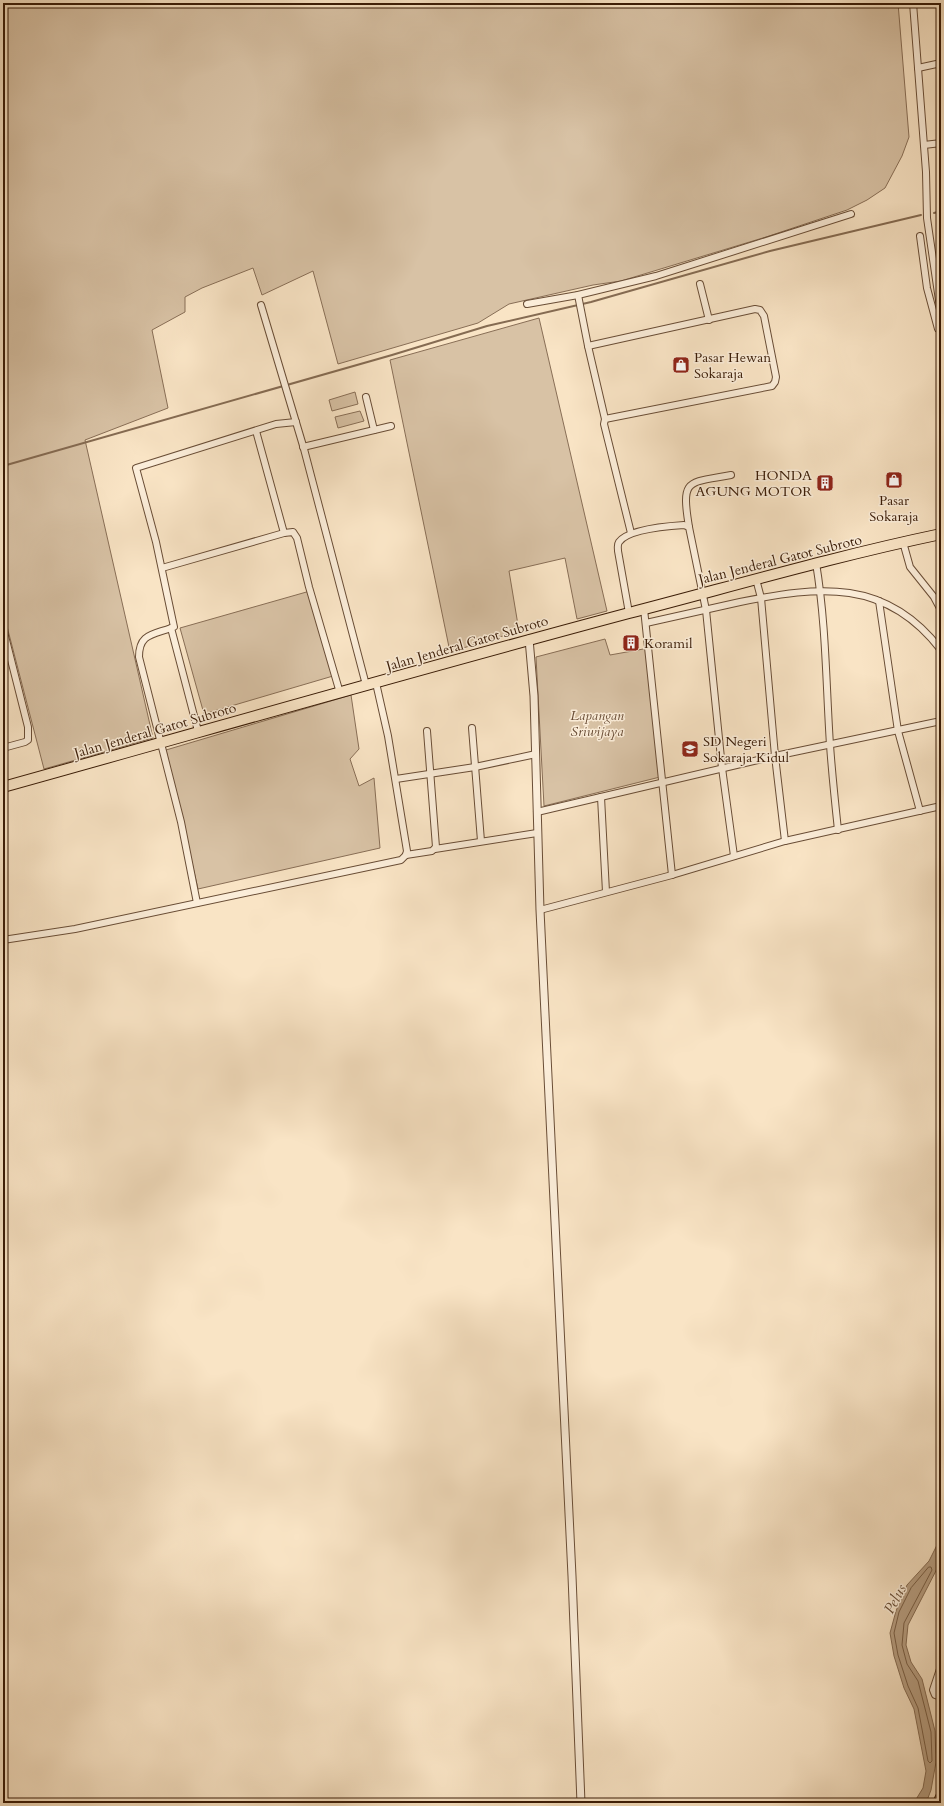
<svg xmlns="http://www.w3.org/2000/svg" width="944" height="1806" font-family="Cardo,serif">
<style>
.green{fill:#d8c2a5;stroke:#886e56}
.water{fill:#b8a084;stroke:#856b52}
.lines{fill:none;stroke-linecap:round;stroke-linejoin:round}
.shore{stroke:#785e45;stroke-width:1}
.stream{stroke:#856b52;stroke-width:2}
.minor-casing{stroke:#694d36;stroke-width:8}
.tertiary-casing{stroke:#694d36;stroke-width:9}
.secondary-casing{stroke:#391b06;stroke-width:10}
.trunk-casing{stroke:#391b06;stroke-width:12}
.minor{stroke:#fbedd9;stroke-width:6}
.tertiary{stroke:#fbedd9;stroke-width:7}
.secondary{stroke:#fbedd9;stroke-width:8}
.trunk{stroke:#f9e4c5;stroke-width:10}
.labels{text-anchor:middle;stroke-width:3;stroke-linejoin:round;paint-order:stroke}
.poi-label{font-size:14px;fill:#391b06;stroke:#fbedd9;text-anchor:start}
.street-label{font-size:14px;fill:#391b06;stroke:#fbedd9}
.park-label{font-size:14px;font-style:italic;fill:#694d36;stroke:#fbedd9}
.water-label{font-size:15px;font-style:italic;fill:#654a32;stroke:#fbedd9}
</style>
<rect width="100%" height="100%" fill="#f9e4c5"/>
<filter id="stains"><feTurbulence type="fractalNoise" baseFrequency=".005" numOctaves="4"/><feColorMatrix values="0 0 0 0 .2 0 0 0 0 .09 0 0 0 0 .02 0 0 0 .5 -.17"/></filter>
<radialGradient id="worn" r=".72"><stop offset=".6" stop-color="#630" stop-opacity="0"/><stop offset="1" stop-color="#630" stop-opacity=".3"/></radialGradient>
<g class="green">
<polygon points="3,3 898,3 909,137 902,156 885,188 867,200 847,210 766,237 621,281 593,285 509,304 478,323 338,364 313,271 262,295 253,268 202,288 185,297 185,312 152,330 168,408 85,440 153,738 44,769 3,611"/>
<polygon points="539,318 607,611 577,619 565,558 509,571 519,631 450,652 390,360"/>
<polygon points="355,392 358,404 332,411 329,400"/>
<polygon points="360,411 364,421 338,428 335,417"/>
<polygon points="310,591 333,676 204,714 180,628"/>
<polygon points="605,639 610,655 649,648 660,777 544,806 536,657"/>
<polygon points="351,695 359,749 350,759 359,786 374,778 380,848 198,889 166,750"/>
</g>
<polygon class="water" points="941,1537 941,1561 908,1625 906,1645 911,1662 922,1679 935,1731 936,1762 931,1790 926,1803 908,1803 915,1801 923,1788 926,1771 914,1709 904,1688 894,1656 890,1633 896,1611 907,1585 929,1561"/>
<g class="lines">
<polygon class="shore" points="929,1567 931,1567 932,1570 904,1623 902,1645 907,1664 918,1681 931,1732 932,1761 930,1763 928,1761 918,1708 908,1686 898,1655 894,1633 899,1612 911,1588"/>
<g class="stream">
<polyline points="934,213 941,211"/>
<polyline points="3,466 392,355 487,326 591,302 770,251 921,215"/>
</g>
<g class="minor-casing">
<g id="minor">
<polyline points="913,3 926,172 927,218 941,314"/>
<polyline points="918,68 941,63"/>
<polyline points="924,145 941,143"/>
<polyline points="920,236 927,288 938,329 941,330"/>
<polyline points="700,284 709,320"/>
<polyline points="578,295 588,346 605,419 604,424 631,533"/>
<polyline points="527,304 578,295 656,276 851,214"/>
<polyline points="261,305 304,449 366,685"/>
<polyline points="588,346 755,309 760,310 764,316 776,377 775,382 772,386 605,419"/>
<polyline points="366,397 374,430"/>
<polyline points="256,431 284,533 293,532 297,538 309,587 340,693"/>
<polyline points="303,447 391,426"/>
<path d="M689 527C681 478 687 483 731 475"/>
<polyline points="903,542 910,567 934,597 941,610"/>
<path d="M816 563C826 623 826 684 830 745 832 773 835 802 838 830"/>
<polyline points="162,568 284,533"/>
<polyline points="879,601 898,731 920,811"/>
<polyline points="644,609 672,875"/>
<path d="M629 613 618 551C618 548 617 545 619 542 628 529 669 526 684 525L689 527 690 532 706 610 722 768 734 856"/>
<path d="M646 623C677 616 709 609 740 602 819 586 886 578 941 650"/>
<polyline points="3,628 28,727 28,740 25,742 3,748"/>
<path d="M171 628C152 635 139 634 139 657L181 822 197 903"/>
<polyline points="472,728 481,841"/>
<polyline points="198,731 171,628 174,627 156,542 136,468 276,424 296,422"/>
<polyline points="396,779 475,767 536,754"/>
<polyline points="601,797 606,892"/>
<polyline points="537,812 775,756 761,598 756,579"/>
<polyline points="785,841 941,806"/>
<polyline points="435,849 537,833"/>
<polyline points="406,855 432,851 436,847 427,731"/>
<polyline points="540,910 672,875 785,841 775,756 941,721"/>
<polyline points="3,940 75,929 401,860 406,855 407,851 388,736 376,683"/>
<polyline points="941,1666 933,1690 935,1695 941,1697"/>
</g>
</g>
<g class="tertiary-casing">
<polyline id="tertiary" points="529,639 534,696 540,910 572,1576 581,1803"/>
</g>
<g class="secondary-casing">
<polyline id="secondary" points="937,1803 941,1795"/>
</g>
<g class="trunk-casing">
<path id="trunk" d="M3 787C211 729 419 669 629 613 733 586 836 556 941 534"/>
</g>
<use href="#minor" class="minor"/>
<use href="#tertiary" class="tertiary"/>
<use href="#secondary" class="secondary"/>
<use href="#trunk" class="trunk"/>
</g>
<defs>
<g id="shop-square" transform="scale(0.9)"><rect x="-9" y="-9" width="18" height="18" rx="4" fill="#8f2418" stroke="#fbedd9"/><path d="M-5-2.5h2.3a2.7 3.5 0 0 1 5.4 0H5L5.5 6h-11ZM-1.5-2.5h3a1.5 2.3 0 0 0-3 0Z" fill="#fff"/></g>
<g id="building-square" transform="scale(0.9)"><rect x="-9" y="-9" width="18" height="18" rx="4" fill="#8f2418" stroke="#fbedd9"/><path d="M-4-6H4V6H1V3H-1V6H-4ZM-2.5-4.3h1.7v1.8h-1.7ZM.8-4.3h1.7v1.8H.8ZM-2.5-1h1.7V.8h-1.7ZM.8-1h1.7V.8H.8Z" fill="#fff"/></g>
<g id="school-square" transform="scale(0.9)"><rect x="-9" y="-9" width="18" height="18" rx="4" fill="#8f2418" stroke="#fbedd9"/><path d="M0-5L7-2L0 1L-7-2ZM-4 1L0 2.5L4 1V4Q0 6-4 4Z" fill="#fff"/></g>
</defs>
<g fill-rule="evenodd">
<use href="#shop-square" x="681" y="365"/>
<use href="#shop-square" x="894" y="480"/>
<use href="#building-square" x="825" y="483"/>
<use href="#building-square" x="631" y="643"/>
<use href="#school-square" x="690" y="749"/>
</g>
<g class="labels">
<g class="poi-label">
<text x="694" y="362">Pasar Hewan<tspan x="694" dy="16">Sokaraja</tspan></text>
<text x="812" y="480" text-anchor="end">HONDA<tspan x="812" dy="16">AGUNG MOTOR</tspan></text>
<text x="894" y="505" text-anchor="middle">Pasar<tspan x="894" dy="16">Sokaraja</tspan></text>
<text x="644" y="648">Koramil</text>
<text x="703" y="746">SD Negeri<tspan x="703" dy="16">Sokaraja Kidul</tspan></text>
</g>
<g class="street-label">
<text transform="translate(780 559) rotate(-14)" y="5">Jalan Jenderal Gatot Subroto</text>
<text transform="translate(467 643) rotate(-16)" y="5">Jalan Jenderal Gatot Subroto</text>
<text transform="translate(155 730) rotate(-16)" y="5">Jalan Jenderal Gatot Subroto</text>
</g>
<g class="park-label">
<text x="597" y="720">Lapangan<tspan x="597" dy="16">Sriwijaya</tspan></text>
</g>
<g class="water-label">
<text transform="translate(895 1599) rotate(-62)" y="5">Pelus</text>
</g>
</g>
<rect width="944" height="1806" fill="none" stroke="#f9e4c5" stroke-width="16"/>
<rect x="4" y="4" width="936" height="1798" fill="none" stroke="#391b06" stroke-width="2"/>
<rect x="8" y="8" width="928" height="1790" fill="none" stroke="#391b06"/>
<rect width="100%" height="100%" filter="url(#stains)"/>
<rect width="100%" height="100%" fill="url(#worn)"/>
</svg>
